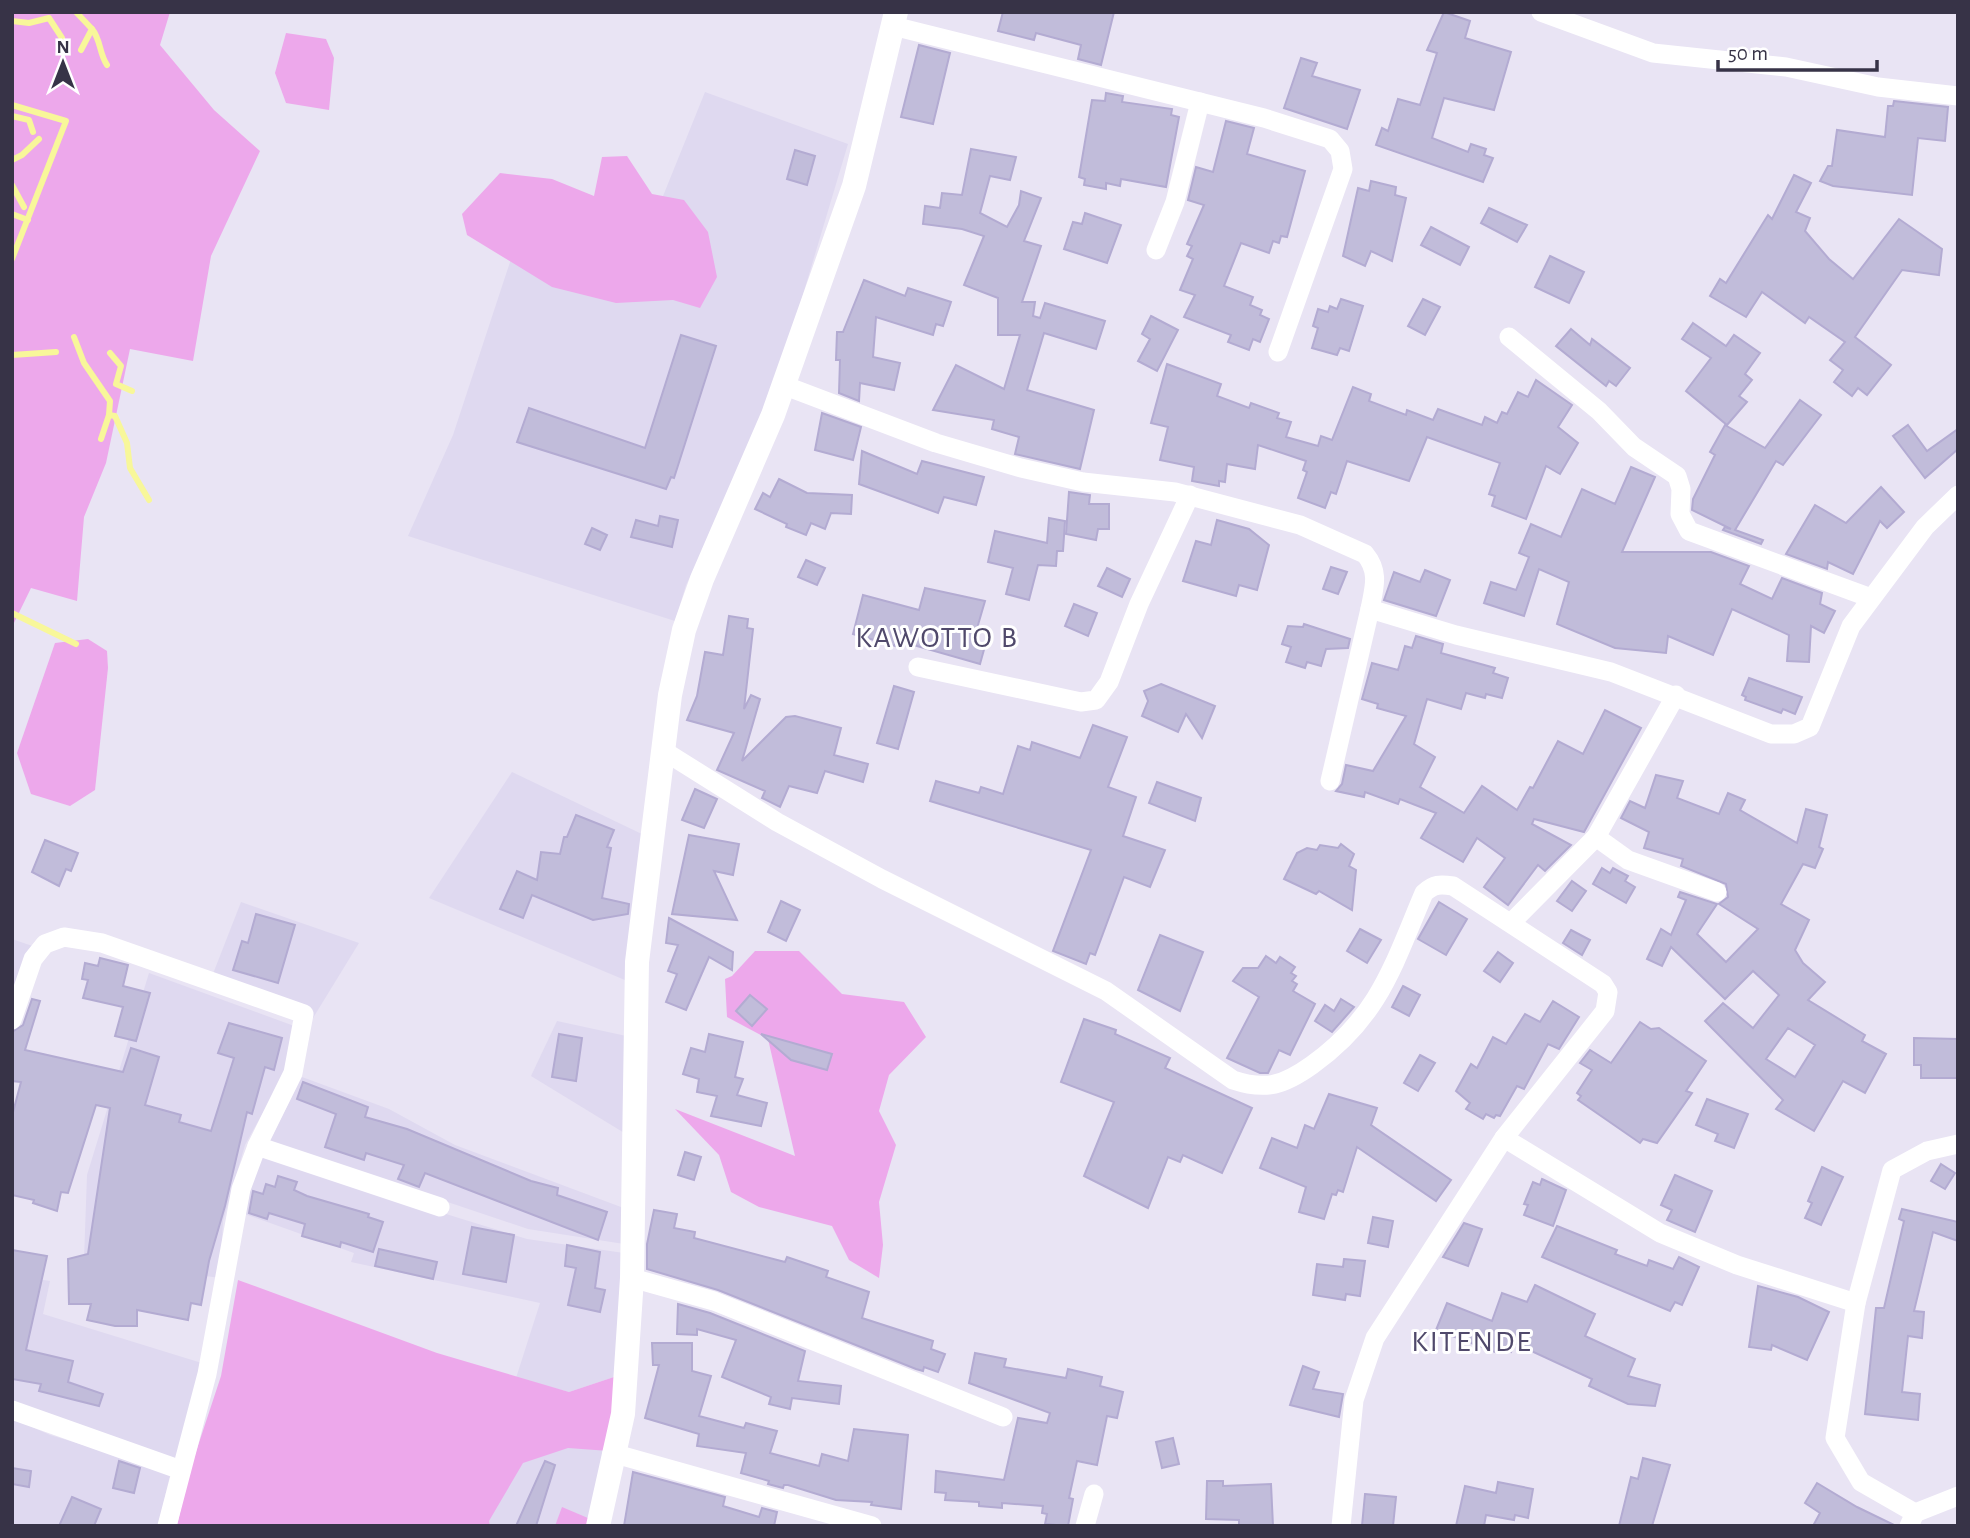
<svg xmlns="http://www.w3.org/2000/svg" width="1970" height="1538" font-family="'Alegreya Sans',sans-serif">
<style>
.residential{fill:#dfd9f0}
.green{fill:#eda8eb}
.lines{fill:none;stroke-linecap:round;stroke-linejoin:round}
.stream{stroke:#f8f79a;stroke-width:6}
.building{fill:#c1bcda;stroke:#b3abd2;stroke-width:2;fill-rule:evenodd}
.minor{stroke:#fff;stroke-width:19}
.tertiary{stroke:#fff;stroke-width:24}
.labels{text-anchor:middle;stroke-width:6;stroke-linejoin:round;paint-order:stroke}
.quarter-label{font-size:30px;letter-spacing:2px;fill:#50496b;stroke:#fff}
</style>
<rect width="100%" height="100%" fill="#e9e4f4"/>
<g class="residential">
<polygon points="705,92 848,144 787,348 723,510 686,585 675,621 408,536 453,435 512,256 659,206"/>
<polygon points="512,772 644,835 632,983 429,898"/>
<polygon points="241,902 359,943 313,1018 209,984"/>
<polygon points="12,939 44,950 12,1049"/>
<polygon points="149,973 308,1031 245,1145 223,1221 220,1278 84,1259 87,1175"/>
<polygon points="557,1021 631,1037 626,1134 531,1076"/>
<polygon points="302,1077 389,1109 455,1145 629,1210 624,1244 528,1229 269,1142"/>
<polygon points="261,1157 527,1239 624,1253 623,1374 569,1392 516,1378 540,1303 351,1262 354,1253 242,1213"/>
<polygon points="12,1275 50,1281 43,1314 205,1364 175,1464 12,1405"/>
<polygon points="12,1418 50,1435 171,1471 158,1526 12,1524"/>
<polygon points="505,1426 609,1451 594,1526 481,1526"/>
</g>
<g class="green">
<polygon points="12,12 170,12 160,45 214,110 260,151 211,256 193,361 130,349 106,463 84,517 77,601 31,588 12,627"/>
<polygon points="286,33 326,39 334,58 329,110 286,103 275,73"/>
<polygon points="627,156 652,194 684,200 708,232 717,277 700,308 673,300 616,303 552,287 467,235 462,214 500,173 552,179 594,196 602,157"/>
<polygon points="88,639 107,651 108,668 95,790 70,806 31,794 17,753 55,643"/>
<polygon points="755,951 799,951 842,994 904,1002 926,1037 889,1075 879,1111 896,1145 879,1202 883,1245 879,1278 849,1260 832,1226 759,1207 731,1192 719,1155 675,1109 795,1156 768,1039 727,1017 725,979 732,976"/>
<polygon points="238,1280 437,1353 569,1392 623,1374 609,1451 568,1448 523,1463 489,1521 490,1526 177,1526 188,1476 221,1376"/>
<polygon points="562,1507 595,1521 594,1526 555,1526"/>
</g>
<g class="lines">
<g class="stream">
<polyline points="76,12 92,29 81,50"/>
<polyline points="12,21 29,23 49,18 62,38"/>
<path d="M92 29C101 40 99 53 107 65"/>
<polyline points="12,105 66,121 12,259"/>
<polyline points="12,116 29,120 33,132"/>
<polyline points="12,160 22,155 39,139"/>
<polyline points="12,185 24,207"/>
<polyline points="12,214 28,220"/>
<polyline points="74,337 84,363 110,401 109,415 101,439"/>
<polyline points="110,353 121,366 116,384 132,391"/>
<polyline points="12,355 56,352"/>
<polyline points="109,415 115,416 127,443 130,468 149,500"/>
<polyline points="12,613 76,644"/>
</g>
</g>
<g class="building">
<polygon points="1003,12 1114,12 1101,65 1078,59 1081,45 1036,33 1034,40 998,31"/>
<polygon points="1444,12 1470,21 1465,38 1511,52 1494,110 1444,98 1432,138 1468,152 1471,144 1486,149 1484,155 1493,158 1483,182 1376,145 1382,128 1388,131 1398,99 1420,105 1437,53 1427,50"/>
<polygon points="919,45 950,53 933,124 901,117"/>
<polygon points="1301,58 1317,63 1312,76 1360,90 1347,129 1284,108"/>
<polygon points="1106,93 1123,96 1122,102 1172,109 1171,115 1179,117 1166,187 1121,179 1120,186 1106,183 1106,189 1084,185 1085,179 1079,177 1092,100 1105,101"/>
<polygon points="1894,101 1948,107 1945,141 1918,138 1912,195 1833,186 1820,181 1828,166 1832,166 1837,130 1885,137 1888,106 1893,106"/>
<polygon points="1226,121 1254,128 1247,154 1305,171 1287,237 1281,236 1279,243 1273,241 1269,253 1241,243 1224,286 1253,297 1250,305 1262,310 1260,315 1269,319 1260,342 1253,339 1249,350 1228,342 1231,335 1184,317 1195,295 1180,290 1193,259 1187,256 1192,246 1187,244 1204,205 1188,200 1196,167 1213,172"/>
<polygon points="971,149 1016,157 1010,180 990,176 980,213 1007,227 1019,205 1021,191 1041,198 1024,241 1041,246 1022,302 1035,302 1033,316 1040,318 1045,303 1105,321 1096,349 1044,333 1027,390 1094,410 1080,469 1015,454 1019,437 992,429 994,420 933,410 956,365 1004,389 1020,335 998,335 998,298 964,285 984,236 962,229 923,224 925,206 940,208 942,193 962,195"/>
<polygon points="795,150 815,156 807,185 787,179"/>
<polygon points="1794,175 1811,183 1796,212 1810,218 1805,231 1829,259 1853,279 1899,219 1942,249 1939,275 1902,270 1855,337 1891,365 1867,395 1858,388 1852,396 1834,382 1843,370 1830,360 1845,342 1809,317 1805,323 1762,292 1746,317 1710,296 1720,279 1726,283 1768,215 1772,219"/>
<polygon points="1371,181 1396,187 1395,195 1406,198 1392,261 1371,251 1365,266 1343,256 1358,188 1369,191"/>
<polygon points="1489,208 1527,225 1517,242 1481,223"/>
<polygon points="1085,213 1121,225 1107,263 1064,249 1073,222 1082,224"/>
<polygon points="1431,227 1469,247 1460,265 1421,245"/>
<polygon points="1550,256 1584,272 1569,303 1535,287"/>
<polygon points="864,280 905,296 908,288 951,302 943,326 936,324 933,335 876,317 873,357 900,363 894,390 860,383 859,401 839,393 840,360 836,360 837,332 843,332"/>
<polygon points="1341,299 1363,306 1349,351 1340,348 1337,355 1312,348 1318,328 1313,326 1318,309 1328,312 1330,306 1337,309"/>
<polygon points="1423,299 1440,307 1425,335 1408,326"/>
<polygon points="1151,316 1178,330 1157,371 1138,361 1150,339 1142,334"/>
<polygon points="1693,323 1726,346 1734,335 1760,353 1745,374 1752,380 1739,396 1747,402 1727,425 1686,391 1711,358 1682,339"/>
<polygon points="1571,329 1590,345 1592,339 1630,368 1616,386 1609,381 1606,386 1556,346"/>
<polygon points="681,335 716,346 674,478 671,477 666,489 517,442 529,408 645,448"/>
<polygon points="1167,364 1221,384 1217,396 1249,408 1251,403 1279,413 1277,418 1291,422 1286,437 1318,446 1321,436 1332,440 1353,387 1371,394 1369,401 1406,415 1407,410 1433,420 1438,409 1482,425 1485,417 1497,423 1502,412 1507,414 1518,392 1528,397 1536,380 1572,405 1558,427 1578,443 1560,474 1546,466 1526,519 1492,506 1495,496 1489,494 1500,463 1427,437 1409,481 1347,461 1336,494 1331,492 1325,508 1298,498 1307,472 1303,470 1306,461 1258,445 1255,469 1227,464 1225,482 1219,481 1219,486 1192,481 1194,467 1160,460 1168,427 1151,423"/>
<polygon points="1800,400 1821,415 1783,465 1776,461 1735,530 1763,540 1761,544 1723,530 1725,527 1731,529 1692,510 1693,499 1715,455 1710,452 1725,425 1765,448"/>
<polygon points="822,413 861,427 853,460 815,450"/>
<polygon points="1908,425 1927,451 1958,429 1958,449 1925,478 1893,436"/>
<polygon points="862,451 917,474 922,461 984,477 976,505 944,497 938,513 859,484"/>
<polygon points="1631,467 1655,477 1622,552 1711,552 1749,566 1740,584 1772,599 1782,578 1822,593 1820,604 1835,611 1824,633 1811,626 1809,662 1787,661 1789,635 1732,609 1713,655 1668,636 1666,653 1615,648 1557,624 1569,582 1539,569 1524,616 1484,603 1491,582 1516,590 1529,557 1519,553 1531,524 1561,537 1582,489 1615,504"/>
<polygon points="779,479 807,493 852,495 851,514 831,513 825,529 811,523 806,535 786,527 787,524 755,509 763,493 770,497"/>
<polygon points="1881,487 1904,512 1887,528 1880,521 1853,574 1828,562 1827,569 1786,554 1815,505 1846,523"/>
<polygon points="1069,492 1090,495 1089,504 1109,504 1109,529 1098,529 1096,540 1066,534"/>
<polygon points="660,516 678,520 672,547 631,537 636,520 658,526"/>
<polygon points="1049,518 1065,521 1063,551 1057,551 1056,566 1038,565 1029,600 1006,594 1013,568 988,562 995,531 1047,543"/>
<polygon points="1217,520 1249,529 1269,545 1257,590 1239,585 1236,596 1183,581 1196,541 1211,545"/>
<polygon points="592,528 607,535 600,550 585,544"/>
<polygon points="806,560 825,568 817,585 798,577"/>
<polygon points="1331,567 1347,572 1338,594 1323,589"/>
<polygon points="1107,568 1130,579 1122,597 1098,586"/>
<polygon points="1425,570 1450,580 1436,616 1384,600 1394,572 1420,582"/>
<polygon points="925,588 985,601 973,642 985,646 980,664 896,640 895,646 853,634 863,595 919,610"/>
<polygon points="1074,604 1097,613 1088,636 1065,626"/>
<polygon points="729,616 748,619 747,628 753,629 744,709 751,695 760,699 742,761 786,717 795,716 841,728 834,755 868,764 863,782 825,771 817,793 789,786 780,807 762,798 765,791 717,770 734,733 687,720 697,696 705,652 723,655"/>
<polygon points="1304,624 1350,639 1348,648 1326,649 1321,666 1307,662 1305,668 1286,662 1291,647 1282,644 1288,626 1303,627"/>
<polygon points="1416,636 1443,644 1441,653 1495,668 1493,673 1508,678 1502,698 1486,694 1485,698 1466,693 1461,709 1427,699 1414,744 1435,757 1420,787 1464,813 1482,786 1517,810 1530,787 1533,788 1558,741 1583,754 1605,710 1641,728 1584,832 1534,819 1532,824 1571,845 1545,871 1538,865 1508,905 1484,887 1505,858 1477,838 1463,862 1421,838 1436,813 1400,799 1398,804 1365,792 1364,797 1336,791 1342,784 1346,765 1373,771 1406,716 1377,708 1378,704 1362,699 1372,663 1398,670 1405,646 1412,648"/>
<polygon points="1749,678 1802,697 1795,714 1783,709 1781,713 1745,700 1746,697 1742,695"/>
<polygon points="1161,684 1215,706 1202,738 1186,714 1178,732 1142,716 1148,701 1144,691"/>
<polygon points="894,686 914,692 898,749 877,743"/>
<polygon points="1093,725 1127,737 1108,787 1136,797 1123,836 1165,850 1150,887 1124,877 1095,955 1090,953 1086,964 1053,951 1091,850 930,801 936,781 979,793 981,787 1003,794 1018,746 1030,750 1032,742 1080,758"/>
<path d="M1656 775 1683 781 1677 798 1719 814 1728 793 1745 800 1740 810 1797 843 1806 809 1827 815 1819 847 1823 849 1815 868 1803 864 1781 904 1809 920 1795 950 1803 963 1825 982 1808 1000 1865 1035 1862 1041 1886 1054 1865 1093 1843 1081 1814 1131 1776 1109 1783 1100 1705 1021 1723 1003 1753 1028 1779 995 1753 971 1725 999 1671 947 1662 966 1647 959 1661 929 1671 935 1686 900 1678 897 1680 892 1717 904 1697 934 1726 962 1758 929 1719 904 1728 897 1726 884 1681 866 1683 859 1644 848 1649 832 1621 818 1630 801 1645 808ZM1788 1028 1815 1045 1795 1077 1766 1059Z"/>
<polygon points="1157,782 1201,798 1195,821 1149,803"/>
<polygon points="695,789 717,799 704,828 682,820"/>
<polygon points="576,815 614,830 607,847 611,848 602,898 629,904 628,914 593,920 532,895 523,918 500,909 517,871 537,880 541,852 560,854 564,837 567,837"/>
<polygon points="689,835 739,844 733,875 714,871 737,920 672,914"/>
<polygon points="45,840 78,853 71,871 66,869 59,886 32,872"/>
<polygon points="1341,844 1354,854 1349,866 1356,870 1352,910 1319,891 1316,894 1284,879 1297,853 1307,848 1317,850 1320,845 1338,848"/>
<polygon points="1602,868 1610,873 1613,868 1628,876 1625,881 1635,887 1626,903 1593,884"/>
<polygon points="1572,881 1586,891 1572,911 1557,901"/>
<polygon points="781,901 800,910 786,941 768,932"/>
<polygon points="1439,902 1467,919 1446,955 1418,939"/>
<polygon points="256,914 295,925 278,983 233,970 242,941 248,943"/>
<polygon points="669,918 733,952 732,970 709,957 686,1010 666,1002 677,974 668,971 678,945 666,943"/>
<polygon points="1360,929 1381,940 1367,963 1347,951"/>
<polygon points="1571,930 1590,940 1582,955 1563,943"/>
<polygon points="1160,935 1203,952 1180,1011 1138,990"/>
<polygon points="1498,952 1513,963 1500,982 1484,971"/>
<polygon points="1266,956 1276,963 1280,957 1295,967 1291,973 1296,976 1292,981 1297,984 1293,991 1315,1004 1290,1055 1279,1050 1268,1073 1260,1073 1227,1058 1259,997 1233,981 1243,968 1258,968"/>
<polygon points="100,958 128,965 123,986 150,993 136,1041 115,1036 123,1007 83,998 88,980 82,979 85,963 98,966"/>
<polygon points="1403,986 1420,995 1409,1016 1392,1007"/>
<polygon points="750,995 767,1009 752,1026 736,1011"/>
<polygon points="32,999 40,1001 25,1050 123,1072 131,1048 159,1057 145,1105 181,1115 179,1122 211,1131 234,1058 218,1053 229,1023 282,1038 274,1070 265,1067 252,1114 247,1112 225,1206 209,1261 201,1305 191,1303 188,1320 137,1310 137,1326 115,1326 87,1320 91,1304 69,1304 68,1259 88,1254 110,1108 96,1105 68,1193 61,1192 57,1211 33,1203 34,1200 12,1195 12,1116 21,1082 12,1081 12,1032 23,1025"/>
<polygon points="1341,999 1354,1007 1332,1032 1315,1021 1325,1005 1334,1011"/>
<polygon points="1553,1001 1579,1017 1559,1049 1548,1044 1524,1089 1517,1086 1500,1116 1496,1115 1494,1118 1486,1114 1483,1119 1466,1109 1470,1103 1456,1091 1471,1064 1477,1068 1493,1037 1506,1044 1525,1014 1540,1022"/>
<polygon points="1084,1019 1116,1030 1115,1034 1170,1058 1165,1068 1252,1108 1222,1173 1183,1155 1180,1162 1168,1157 1148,1208 1084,1176 1114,1102 1061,1082"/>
<polygon points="1640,1022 1651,1029 1659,1028 1706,1061 1686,1091 1692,1093 1657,1143 1643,1139 1640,1143 1578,1100 1581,1096 1577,1093 1592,1070 1580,1063 1590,1050 1611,1063"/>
<polygon points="559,1034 582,1038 576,1081 552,1077"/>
<polygon points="709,1034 743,1042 735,1077 743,1079 737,1095 767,1103 761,1126 711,1116 717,1096 697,1092 699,1079 683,1074 691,1048 705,1052"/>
<polygon points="761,1034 832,1054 827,1070 791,1060"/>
<polygon points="1914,1038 1958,1039 1958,1078 1921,1078 1921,1065 1914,1065"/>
<polygon points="1420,1055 1435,1063 1418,1091 1404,1083"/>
<polygon points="303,1082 368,1107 365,1117 407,1129 531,1181 558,1188 557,1195 607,1212 598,1240 425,1173 419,1187 414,1185 398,1179 404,1165 366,1153 364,1160 325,1147 336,1114 297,1099"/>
<polygon points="1329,1094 1377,1108 1371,1125 1451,1180 1436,1201 1357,1147 1343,1192 1338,1190 1336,1195 1332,1194 1324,1219 1299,1212 1306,1187 1260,1168 1272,1138 1297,1148 1305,1125 1314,1129"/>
<polygon points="1707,1099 1748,1114 1734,1148 1715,1141 1718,1134 1696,1125"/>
<polygon points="685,1152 701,1157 694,1180 678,1175"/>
<polygon points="1941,1164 1955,1173 1945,1189 1931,1181"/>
<polygon points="1822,1167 1843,1177 1821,1225 1805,1218 1812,1203 1808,1201"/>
<polygon points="1675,1175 1712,1191 1695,1232 1667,1220 1672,1210 1661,1205"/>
<polygon points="278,1176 297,1182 294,1190 307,1196 369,1214 368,1217 383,1222 373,1252 341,1242 340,1247 302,1236 305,1224 269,1213 267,1219 249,1213 253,1191 263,1194 266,1184 275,1187"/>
<polygon points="1542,1179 1566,1190 1553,1226 1524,1215 1528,1205 1524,1204 1533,1182 1540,1185"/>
<polygon points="1902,1209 1958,1222 1958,1241 1933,1232 1914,1311 1924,1312 1922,1338 1908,1336 1902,1392 1920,1394 1918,1420 1865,1414 1876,1308 1884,1308 1904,1221 1899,1219"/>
<polygon points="654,1210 677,1214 674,1228 695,1232 694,1238 785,1262 787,1257 828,1271 826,1277 869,1292 862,1318 933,1341 931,1349 945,1354 938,1372 924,1367 923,1371 916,1369 718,1290 647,1269 647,1244"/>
<polygon points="1373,1217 1393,1221 1388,1247 1368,1243"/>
<polygon points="1464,1223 1482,1229 1468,1266 1443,1257"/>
<polygon points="1557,1226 1617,1250 1615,1254 1647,1266 1649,1260 1673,1269 1679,1257 1699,1267 1682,1305 1675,1302 1670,1311 1542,1257"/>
<polygon points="472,1227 514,1235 506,1282 463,1274"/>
<polygon points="567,1245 600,1252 595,1288 605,1290 600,1312 568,1305 576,1268 565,1266"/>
<polygon points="379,1249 437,1262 433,1279 375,1266"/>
<polygon points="12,1250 47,1256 26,1350 73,1361 68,1382 103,1394 99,1406 39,1391 41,1384 12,1379"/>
<polygon points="1344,1259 1365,1261 1360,1296 1346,1294 1345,1300 1313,1295 1317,1264 1343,1267"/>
<polygon points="1535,1285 1595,1314 1585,1336 1635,1359 1628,1376 1660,1385 1655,1406 1628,1404 1589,1386 1592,1379 1514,1343 1511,1352 1497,1347 1495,1352 1436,1330 1447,1303 1492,1321 1502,1293 1527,1302"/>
<polygon points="1758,1286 1798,1297 1829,1312 1807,1360 1772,1345 1771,1350 1749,1347"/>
<polygon points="678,1304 710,1313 805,1351 798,1381 841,1386 839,1404 792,1398 790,1409 769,1404 771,1397 722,1377 736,1340 697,1329 697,1335 677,1334"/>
<polygon points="652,1343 692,1343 692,1371 711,1376 699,1416 744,1428 746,1423 777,1431 770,1453 819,1466 822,1454 848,1461 854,1429 908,1435 901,1509 871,1505 872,1502 836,1500 788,1485 784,1485 783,1488 768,1484 769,1481 741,1473 746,1453 697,1446 699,1434 645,1418 659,1365 653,1365"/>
<polygon points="975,1353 1006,1359 1004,1367 1066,1378 1068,1369 1102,1377 1100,1386 1123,1392 1117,1418 1107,1416 1097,1465 1077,1461 1069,1498 1073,1499 1068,1526 1045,1524 1047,1514 1042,1513 1043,1506 1002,1503 1002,1508 979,1506 979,1502 945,1500 946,1493 935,1492 936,1471 1004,1480 1018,1418 1047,1423 1050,1413 969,1383"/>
<polygon points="1303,1366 1319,1372 1313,1389 1343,1394 1339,1417 1290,1405"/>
<polygon points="1173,1438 1179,1464 1162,1468 1156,1442"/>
<polygon points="1643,1458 1670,1465 1652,1526 1619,1526 1631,1477 1638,1479"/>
<polygon points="119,1461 140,1468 134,1493 113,1488"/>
<polygon points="545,1461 555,1465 536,1526 516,1526"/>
<polygon points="12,1468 31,1471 29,1487 12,1484"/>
<polygon points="633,1472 725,1497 723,1506 759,1517 762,1508 777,1512 774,1526 624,1526"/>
<polygon points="1207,1481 1223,1481 1223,1486 1271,1484 1273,1526 1239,1526 1239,1520 1206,1519"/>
<polygon points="1498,1482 1533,1489 1528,1518 1515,1515 1514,1520 1486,1515 1484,1526 1456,1526 1465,1486 1496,1493"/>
<polygon points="1817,1483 1857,1507 1896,1526 1813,1526 1820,1513 1805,1503"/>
<polygon points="1365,1494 1396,1497 1393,1526 1362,1526"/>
<polygon points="72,1497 101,1509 94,1526 59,1526"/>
</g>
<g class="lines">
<g class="minor">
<polyline points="1541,12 1653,53 1786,67 1878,87 1958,96"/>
<polyline points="893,26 1264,118 1330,139 1340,151 1343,169 1278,352"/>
<polyline points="1156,250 1175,202 1200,102"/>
<polyline points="1509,337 1599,411 1634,447 1677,476 1681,489 1680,514 1689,531 1871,598"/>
<path d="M783 385 936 443 1021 468 1083 482 1175 492 1300 525 1365 554C1380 572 1374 588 1370 609L1456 635 1611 672 1771 734H1794L1810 727 1851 626 1925 527 1958 495"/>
<polyline points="918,667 1081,702 1096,700 1109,682 1139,604 1190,495"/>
<path d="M664 751 777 822 882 879 1106 991 1233 1080C1266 1091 1284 1085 1312 1065 1379 1017 1393 966 1424 893 1434 884 1440 884 1453 886L1603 984 1608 992 1605 1011 1504 1138 1375 1338 1354 1400 1341 1526"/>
<polyline points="1330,781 1370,609"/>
<polyline points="1596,837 1628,860 1717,892"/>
<polyline points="1512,922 1596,837 1676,695"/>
<polyline points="12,1020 33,959 45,944 64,937 102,943 304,1014 293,1073 257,1146 241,1189 207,1374 167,1526"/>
<polyline points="1504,1138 1660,1233 1737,1265 1856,1303"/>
<polyline points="257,1146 440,1207"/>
<polyline points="632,1278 714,1301 1003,1417"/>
<polyline points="12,1410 181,1470"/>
<polyline points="612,1453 872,1526"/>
<polyline points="1915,1513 1958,1496"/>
<polyline points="1085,1526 1094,1494"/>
<polyline points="1909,1526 1915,1513 1861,1482 1835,1438 1856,1303 1892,1170 1927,1151 1958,1144"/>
</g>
<polyline class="tertiary" points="598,1526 623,1414 632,1278 637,962 670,695 684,630 702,579 773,415 854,186 896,12"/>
</g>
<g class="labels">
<g class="quarter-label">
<text x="937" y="647">KAWOTTO B</text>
<text x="1472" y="1351">KITENDE</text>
</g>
</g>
<rect width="1970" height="1538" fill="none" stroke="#373347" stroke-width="28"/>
<g transform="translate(63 63)" stroke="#ffffff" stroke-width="5" paint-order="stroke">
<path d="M0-5L12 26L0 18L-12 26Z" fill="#373347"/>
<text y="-10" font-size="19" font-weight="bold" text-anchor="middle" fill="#373347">N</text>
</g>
<path d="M1718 60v10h159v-10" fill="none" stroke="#373347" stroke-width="3.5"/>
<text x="1728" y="60" font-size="21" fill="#373347" stroke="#ffffff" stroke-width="5" paint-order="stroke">50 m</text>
</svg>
